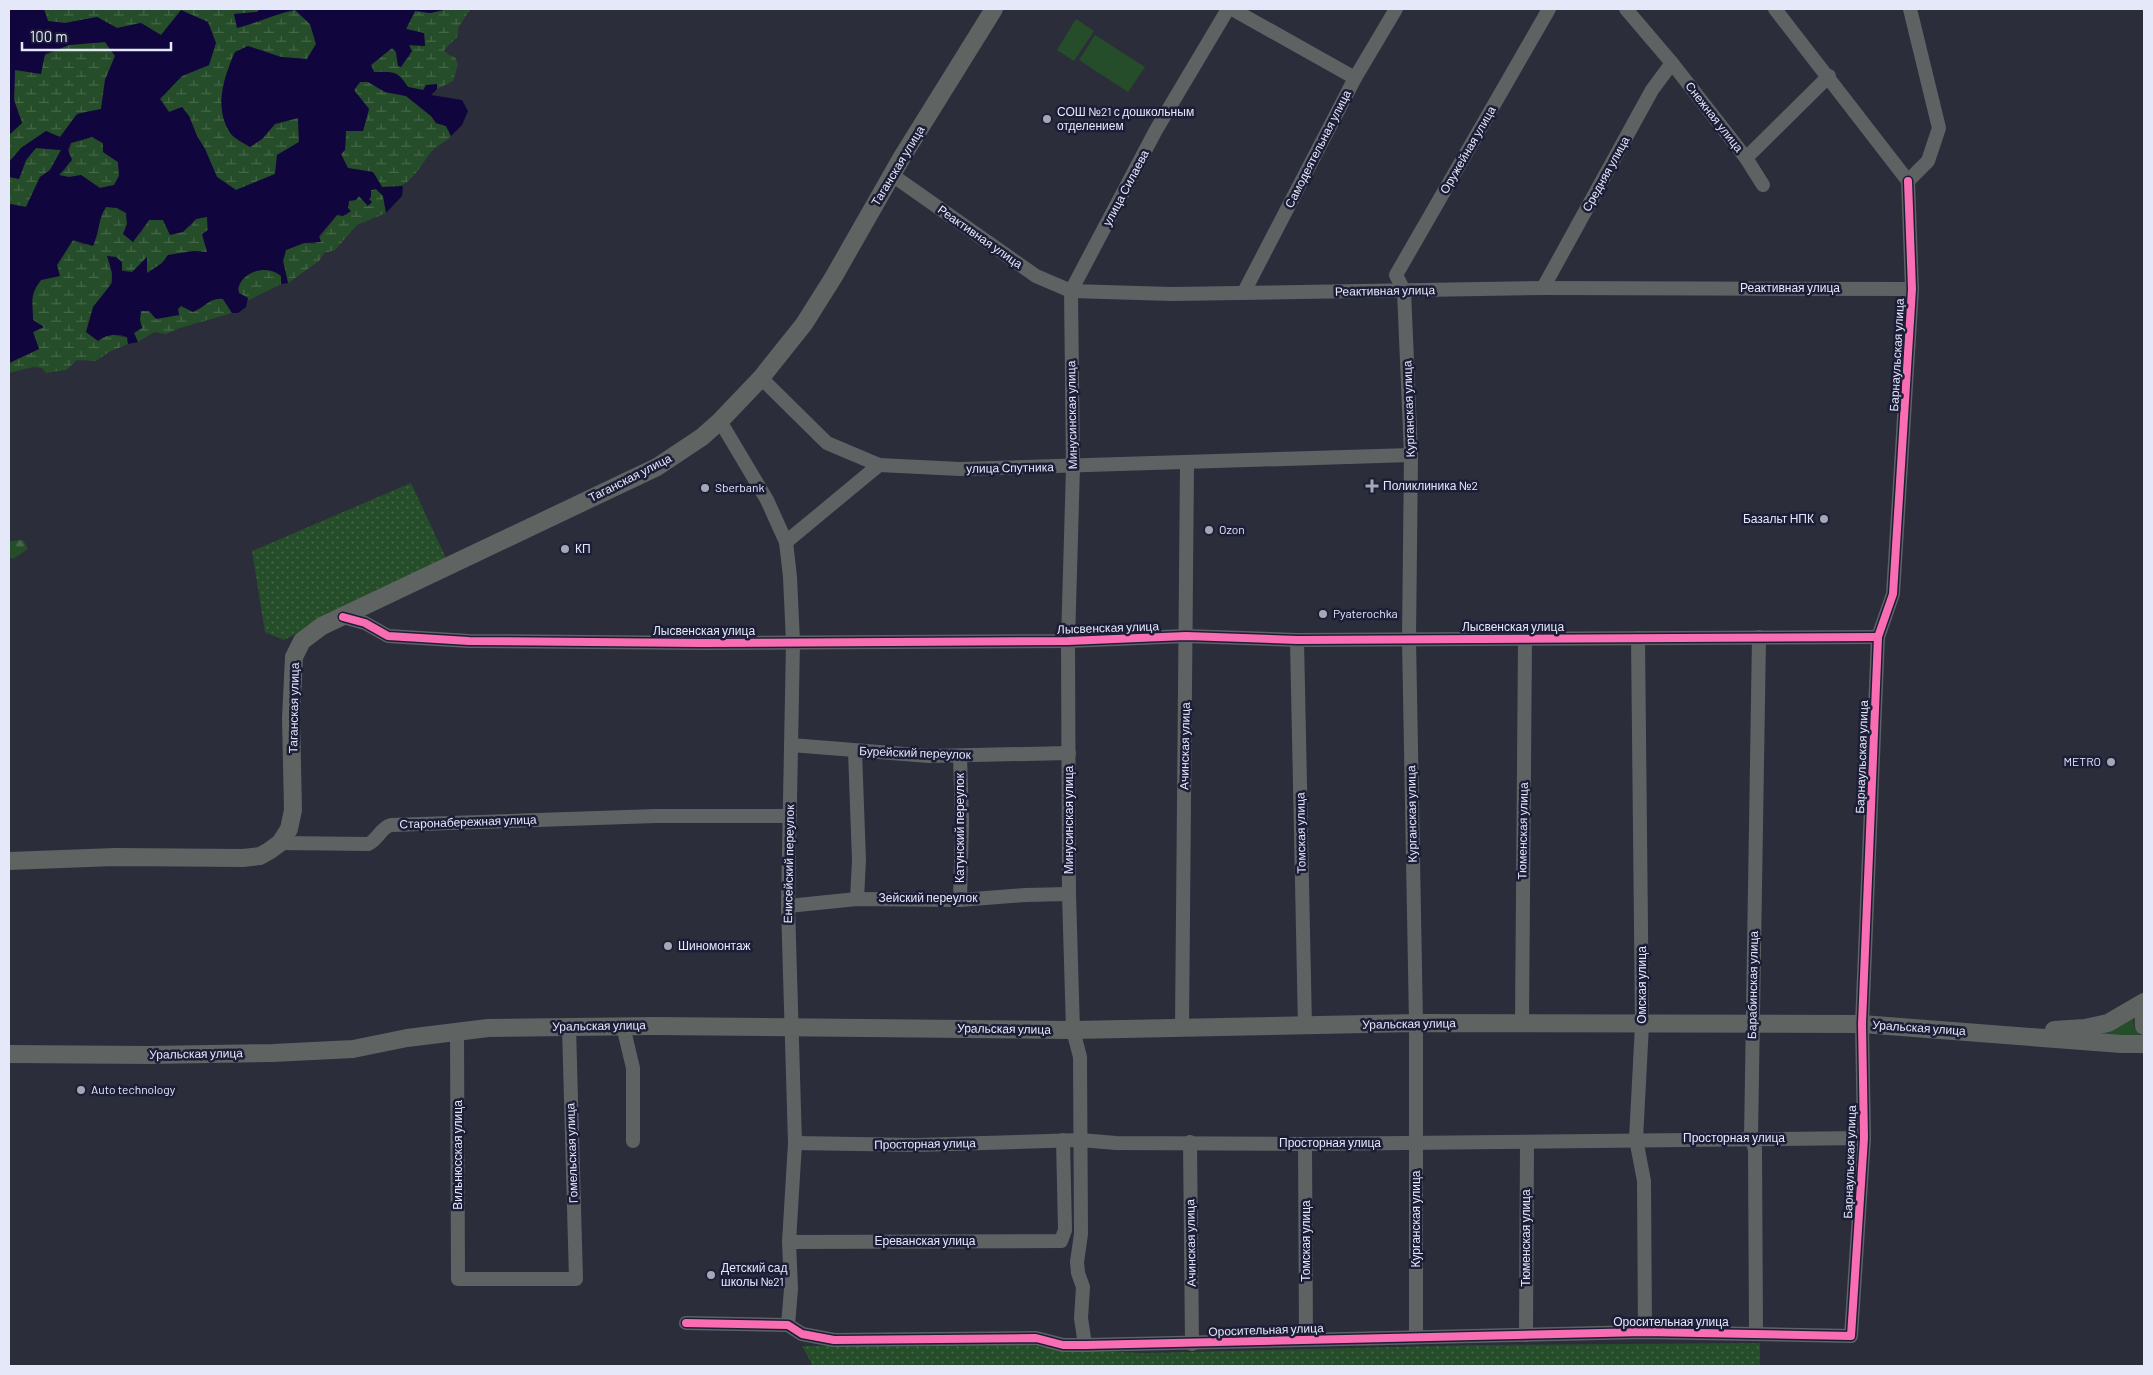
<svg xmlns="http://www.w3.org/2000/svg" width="2153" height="1375" font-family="Barlow,sans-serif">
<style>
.grass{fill:#264d29}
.forest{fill:url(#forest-firs)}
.wetland{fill:url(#wetland-marsh)}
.garden{fill:url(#garden-dots)}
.water{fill:#10063d;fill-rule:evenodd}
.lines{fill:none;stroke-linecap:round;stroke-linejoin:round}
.minor{stroke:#5f6263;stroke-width:14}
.major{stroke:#5f6361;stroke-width:18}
.cycleway-casing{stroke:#1c1e37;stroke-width:11}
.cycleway{stroke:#f96db3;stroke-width:8}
.poi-dot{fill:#a4a7b6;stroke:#1c1e37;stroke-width:2}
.labels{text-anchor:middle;stroke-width:5;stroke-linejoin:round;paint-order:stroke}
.poi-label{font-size:12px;fill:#e5e8f9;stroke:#1c1e37;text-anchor:start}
.street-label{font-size:12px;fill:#e5e8f9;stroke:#1c1e37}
</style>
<defs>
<pattern id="forest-firs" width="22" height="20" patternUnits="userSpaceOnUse" patternTransform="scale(1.25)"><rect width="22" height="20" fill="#264d29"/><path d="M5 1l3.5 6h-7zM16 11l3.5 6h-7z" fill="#456749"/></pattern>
<pattern id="wetland-marsh" width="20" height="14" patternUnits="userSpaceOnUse" patternTransform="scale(1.25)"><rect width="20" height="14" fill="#264d29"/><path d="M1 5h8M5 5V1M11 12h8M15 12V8" fill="none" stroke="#456749"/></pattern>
<pattern id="garden-dots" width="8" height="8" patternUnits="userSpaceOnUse" patternTransform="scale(1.25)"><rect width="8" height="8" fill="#264d29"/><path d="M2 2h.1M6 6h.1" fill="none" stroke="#456749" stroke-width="1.8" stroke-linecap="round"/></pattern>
</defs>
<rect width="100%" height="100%" fill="#2b2d3b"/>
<g class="grass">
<polygon points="1076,19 1094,31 1074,61 1057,50"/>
<polygon points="1095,35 1145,67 1128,92 1079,60"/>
<polygon points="2131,1013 2135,1028 2141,1038 2095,1033"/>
</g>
<polygon class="forest" points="23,540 28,549 13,559 9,557 9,541"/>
<g class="wetland">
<path d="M44 9H260L257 12 234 14 259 22 274 14 295 10 310 24 316 44 307 59 281 57 248 46 235 52C224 77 213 108 231 134 235 139 244 143 250 147L262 139 275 124 298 118 299 142 277 155 276 174 236 190 217 177 205 149 197 136 189 116 182 107 169 112 160 99 182 76 209 65 141 23 117 28 97 17 65 23 48 21Z"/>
<path d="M449 9H469V11L458 28V36L444 50 449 55 455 57 458 64 453 81 437 89V84L423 90 408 87C397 70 394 72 374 72L371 65 392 48 396 52 398 66 410 56 409 45 425 46 424 33 406 29 415 11 430 13Z"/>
<polygon points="105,42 115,56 105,80 101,109 77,114 60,137 46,131 21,148 9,162 9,135 22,123 14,100 15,69 69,45"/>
<path d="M360 82H368L385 92 406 96 431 116 436 123 446 126 451 136C445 143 437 145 432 151 418 168 409 193 382 187L373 172 348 168 341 154 345 150 346 130 363 131 369 109 354 90Z"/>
<polygon points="92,137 103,144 103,152 118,162 119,176 114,185 99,188 81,175 69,177 59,175 66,169 71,143"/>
<polygon points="36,148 61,150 50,170 40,177 26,207 10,204 9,175 19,179 26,160"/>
<polygon points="376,189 383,196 386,213 357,225 335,250 324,253 319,261 288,283 283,261 286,250 304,243 315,244 337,215 346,215 350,211 348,208 349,201 359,196 368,206 371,190"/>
<path d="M106 207 117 208 126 213 127 224 140 234 149 220H163L170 234 191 226 196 219 207 216V253L194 251 168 255 162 263 147 274V257L133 272 109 267C118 281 103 296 93 307L105 336 113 335 127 338 128 344 109 352 96 361 77 360 66 370 46 373 42 368 33 367 9 373V363L39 349 33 332 43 327 33 320 31 300 33 290 41 280 50 277 73 240 84 245 97 237 101 215Z"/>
<path d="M273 270 282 276 281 284 247 301V298L239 293C236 274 258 268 273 270Z"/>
<polygon points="218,298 223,299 232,313 180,328 166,334 154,332 138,342 134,333 137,330 141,311 149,311 164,318 172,315 181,306 200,309 206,302"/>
</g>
<g class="garden">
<polygon points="411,483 446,558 284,640 265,632 252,551"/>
<polygon points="1760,1343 1760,1366 813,1366 802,1346 1022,1344 1064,1350 1145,1353 1478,1345"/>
</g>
<path class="water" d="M9 9H44L48 21 65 23 97 17 117 28 141 23 161 35 181 10 208 22 216 43 209 65 182 76 160 99 169 112 182 107 189 116 197 136 205 149 217 177 236 190 275 174 277 155 299 142 298 118 275 124 262 139 250 147C244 143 235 139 231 134 213 108 224 77 235 52L248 46 281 57 307 59 316 44 310 24 295 10C275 14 257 23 237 28L234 14 257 12 260 9H449L430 13 415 11 406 29 424 33 425 46 409 45 412 51 401 67 398 66 396 52 392 48 371 65 374 72C394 72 397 70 408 87L423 90 426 85 437 84V89L431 95 462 100 468 111 462 125 451 136 446 126 436 123 431 116 406 96 385 92 368 82H360L354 90 369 109 363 131H346L345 150 341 154 348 168 373 172 382 187 403 186 402 196 386 213 383 196 376 189 371 190V197L369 199 372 202 368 206 359 196 356 200 349 201 348 208 351 211 343 216 337 215 319 236 321 242 304 243 286 250 283 261 288 283 281 284V276C267 264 242 271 238 289L239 293 248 298 246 307 238 313H232L223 299C210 297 204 308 193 312L181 306 178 309 179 315 156 319 149 311H141L140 320 142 328 134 333 138 342 128 344 127 337C116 333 107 334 98 341L86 332 93 307 112 283V272L107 256 116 257 122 262V271L132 272 147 257V273L162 263 168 255 194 251 207 252 202 234 208 230 207 217 196 219 183 232 170 235 163 220H149L133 242 123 234 127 224 126 213 117 208 106 207C98 219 99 233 93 246L73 240 57 265 60 276 41 280C29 296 33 301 33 320L44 327 33 332 39 349 9 363V201L10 204 26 207 40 177 50 170 61 150 36 148 26 160 19 179 9 177V162L21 148 46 131 60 137 77 114 101 109 105 80 115 56 105 42 69 45 45 54 41 74 15 70 14 100 22 123 9 135ZM92 137 103 143V152L118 162 119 176 114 185 100 188 81 175 69 177 59 175 72 160 68 150 71 143Z"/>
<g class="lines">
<g class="minor">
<polyline points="1232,9 1355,78"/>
<polyline points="1626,9 1672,63 1746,158 1829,76"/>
<polyline points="1775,9 1908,181"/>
<polyline points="1746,158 1763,185"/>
<polyline points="892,175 1036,276 1071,291 1172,294 1543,288 1912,289"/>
<polyline points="1908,181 1928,161 1939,128 1910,9"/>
<polyline points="1543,288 1652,90 1672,63"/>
<polyline points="1244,292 1355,78 1396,9"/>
<polyline points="761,378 827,443 879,465 960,469 1411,455"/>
<polyline points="720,421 767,500 786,542 790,577 793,642 788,906 795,1143 789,1242 791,1289 788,1325"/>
<polyline points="786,542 879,465"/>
<polyline points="343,617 365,623 388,636 469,641 702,643 1068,641 1186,636 1297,640 1878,637"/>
<polyline points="1638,638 1642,1025 1636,1139 1644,1181 1645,1332"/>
<polyline points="1297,640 1305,1027"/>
<polyline points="791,745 929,756 1069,753"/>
<polyline points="855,751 859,860 857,899"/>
<polyline points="960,756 962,821 960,900"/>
<path d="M280 843 368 844C378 840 380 828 391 825L656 816H790"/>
<polyline points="788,906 857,899 960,900 1025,895 1069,894"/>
<polyline points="1522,1024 1525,638"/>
<polyline points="623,1026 633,1068 633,1141"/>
<polyline points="1182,1028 1187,463"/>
<polyline points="457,1031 458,1279 576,1279 569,1027"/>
<polyline points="1190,1142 1192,1344"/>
<polyline points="795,1143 917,1145 1080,1140 1116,1143 1305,1144 1864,1138"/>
<polyline points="1305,1144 1306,1339"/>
<polyline points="789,1242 1061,1241 1065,1230 1063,1140"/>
<polyline points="686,1323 788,1325 802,1334 834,1340 1036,1338 1063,1345 1085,1345 1645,1332 1851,1336 1864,1138 1862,1024 1878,637 1893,594 1912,289 1908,181"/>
<polyline points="1756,1333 1755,1149 1751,1138 1759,637"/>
<polyline points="1526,1335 1527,1142"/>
<polyline points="1416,1336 1416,1023 1409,639 1411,455 1404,291 1396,275 1549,9"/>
<polyline points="1085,1345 1081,1318 1083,1287 1078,1273 1077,1262 1081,1234 1080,1057 1073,1030 1069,894 1068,641 1073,467 1071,291 1156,130 1228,9"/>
</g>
<g class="major">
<polyline points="9,861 115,857 243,858 260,856 269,851 280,843 289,829 293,810 291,718 294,657 302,641 322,626 657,467 702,437 720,421 761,378 804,324 833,278 902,157 994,9"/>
<polyline points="2143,1003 2144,1026"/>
<polyline points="2054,1030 2085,1028 2108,1023 2144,1002"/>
<polyline points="9,1054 150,1055 273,1053 353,1049 407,1038 488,1028 654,1026 1073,1030 1416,1023 1862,1024 2121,1044 2144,1044"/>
</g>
<g class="cycleway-casing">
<g id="cycleway">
<polyline points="343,617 365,623 388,636 469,641 702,643 1068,641 1186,636 1297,640 1878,637"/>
<polyline points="686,1323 788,1325 802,1334 834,1340 1036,1338 1063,1345 1085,1345 1645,1332 1851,1336 1864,1138 1862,1024 1878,637 1893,594 1912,289 1908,181"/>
</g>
</g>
<use href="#cycleway" class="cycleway"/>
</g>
<g class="poi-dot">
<circle cx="1047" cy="119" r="5"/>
<path d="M1369.5 478.5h5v5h5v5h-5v5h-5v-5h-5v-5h5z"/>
<circle cx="705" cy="488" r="5"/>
<circle cx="1824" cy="519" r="5"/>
<circle cx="1209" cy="530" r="5"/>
<circle cx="565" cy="549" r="5"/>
<circle cx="1323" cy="614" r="5"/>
<circle cx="2111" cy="762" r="5"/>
<circle cx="668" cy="946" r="5"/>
<circle cx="81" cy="1090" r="5"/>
<circle cx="711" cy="1275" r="5"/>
</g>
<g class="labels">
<g class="poi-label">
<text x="1057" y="116">СОШ №21 с дошкольным<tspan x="1057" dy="14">отделением</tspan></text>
<text x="1383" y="490">Поликлиника №2</text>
<text x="715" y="492">Sberbank</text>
<text x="1814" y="523" text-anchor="end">Базальт НПК</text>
<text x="1219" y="534">Ozon</text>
<text x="575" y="553">КП</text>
<text x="1333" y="618">Pyaterochka</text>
<text x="2101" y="766" text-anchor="end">METRO</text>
<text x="678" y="950">Шиномонтаж</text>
<text x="91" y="1094">Auto technology</text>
<text x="721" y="1272">Детский сад<tspan x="721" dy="14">школы №21</tspan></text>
</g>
<g class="street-label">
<text transform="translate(1714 117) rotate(52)" y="4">Снежная улица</text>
<text transform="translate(1318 149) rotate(-63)" y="4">Самодеятельная улица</text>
<text transform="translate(1468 150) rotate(-60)" y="4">Оружейная улица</text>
<text transform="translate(898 166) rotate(-59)" y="4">Таганская улица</text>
<text transform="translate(1606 174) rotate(-61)" y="4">Средняя улица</text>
<text transform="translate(1126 188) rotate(-62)" y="4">улица Силаева</text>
<text transform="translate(980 237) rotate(35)" y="4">Реактивная улица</text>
<text x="1790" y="292">Реактивная улица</text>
<text transform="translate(1385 291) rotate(-1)" y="4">Реактивная улица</text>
<text transform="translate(1897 355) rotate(-87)" y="4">Барнаульская улица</text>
<text transform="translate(1409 409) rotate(-92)" y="4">Курганская улица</text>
<text transform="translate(1072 415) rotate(-91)" y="4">Минусинская улица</text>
<text transform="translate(1010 468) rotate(-1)" y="4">улица Спутника</text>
<text transform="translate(630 478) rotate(-27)" y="4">Таганская улица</text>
<text x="1513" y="631">Лысвенская улица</text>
<text transform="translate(1108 628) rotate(-2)" y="4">Лысвенская улица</text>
<text x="704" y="635">Лысвенская улица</text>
<text transform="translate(294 708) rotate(-89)" y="4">Таганская улица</text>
<text transform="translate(1185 746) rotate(-89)" y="4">Ачинская улица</text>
<text transform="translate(915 753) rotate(2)" y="4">Бурейский переулок</text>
<text transform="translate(1862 757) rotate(-88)" y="4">Барнаульская улица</text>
<text transform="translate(1412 814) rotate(-91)" y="4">Курганская улица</text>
<text transform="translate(1069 820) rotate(-90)" y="4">Минусинская улица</text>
<text transform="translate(468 822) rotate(-2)" y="4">Старонабережная улица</text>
<text transform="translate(960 828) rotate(-90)" y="4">Катунский переулок</text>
<text transform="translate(1523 831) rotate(-89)" y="4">Тюменская улица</text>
<text transform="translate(1301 833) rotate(-91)" y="4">Томская улица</text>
<text transform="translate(789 864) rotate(-89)" y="4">Енисейский переулок</text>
<text x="928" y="902">Зейский переулок</text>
<text transform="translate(1642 985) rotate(-90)" y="4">Омская улица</text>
<text transform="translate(1753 985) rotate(-89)" y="4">Барабинская улица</text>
<text transform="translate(1409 1024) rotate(-1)" y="4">Уральская улица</text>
<text transform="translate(599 1026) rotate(-1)" y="4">Уральская улица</text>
<text transform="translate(1919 1028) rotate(4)" y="4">Уральская улица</text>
<text transform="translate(1004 1029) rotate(1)" y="4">Уральская улица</text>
<text transform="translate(196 1054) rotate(-1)" y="4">Уральская улица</text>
<text x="1734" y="1142">Просторная улица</text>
<text x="1330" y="1147">Просторная улица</text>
<text transform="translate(925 1144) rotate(-1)" y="4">Просторная улица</text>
<text transform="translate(572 1153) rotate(-92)" y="4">Гомельская улица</text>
<text transform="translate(458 1155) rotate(-90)" y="4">Вильнюсская улица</text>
<text transform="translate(1850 1162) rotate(-88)" y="4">Барнаульская улица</text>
<text transform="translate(1416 1219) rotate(-90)" y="4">Курганская улица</text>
<text transform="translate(1526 1238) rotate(-90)" y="4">Тюменская улица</text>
<text x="925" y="1245">Ереванская улица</text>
<text transform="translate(1306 1241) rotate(-90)" y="4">Томская улица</text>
<text transform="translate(1191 1243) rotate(-91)" y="4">Ачинская улица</text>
<text x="1671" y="1326">Оросительная улица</text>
<text transform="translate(1266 1330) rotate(-2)" y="4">Оросительная улица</text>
</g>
</g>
<rect width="2153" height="1375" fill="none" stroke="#e5e8f9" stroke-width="20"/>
<path d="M22 42v8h149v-8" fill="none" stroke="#e5e8f9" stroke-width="2.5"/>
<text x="30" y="42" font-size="15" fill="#e5e8f9" stroke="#1c1e37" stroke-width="4" paint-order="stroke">100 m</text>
</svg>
